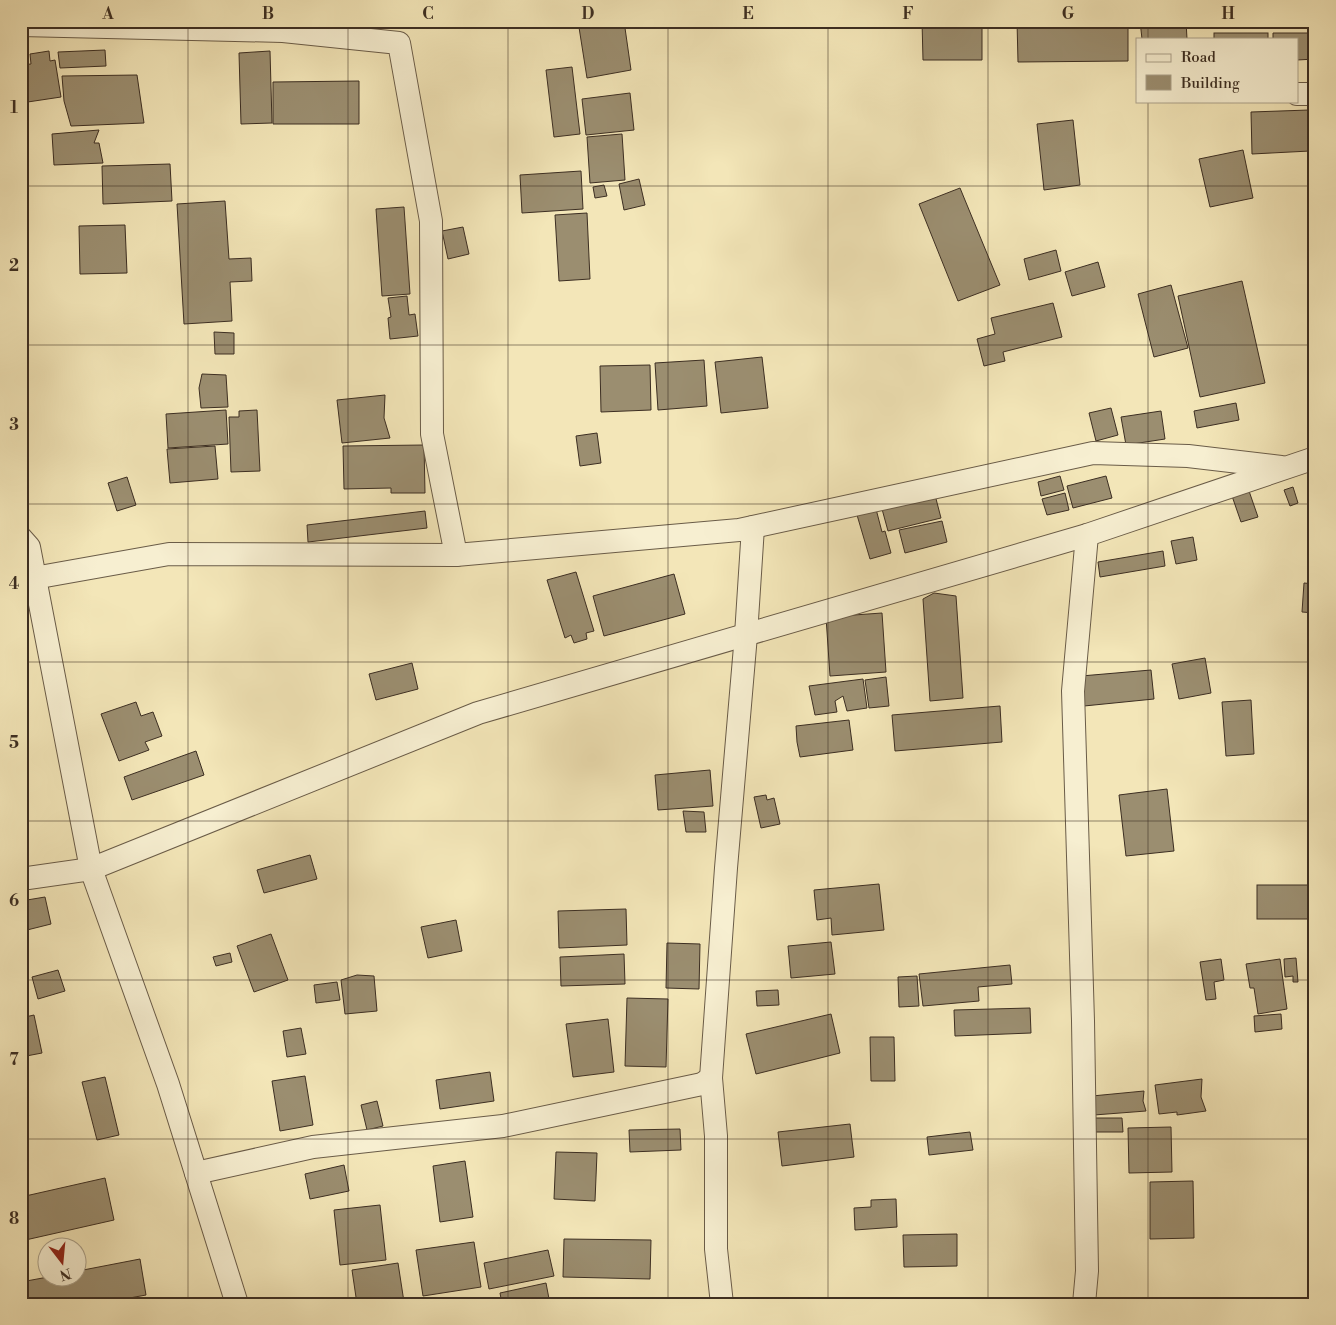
<svg xmlns="http://www.w3.org/2000/svg" width="1336" height="1325" font-family="'Libre Bodoni',serif">
<style>
.building{fill:#9b8e70;stroke:#3c2e22}
.lines{fill:none;stroke-linecap:round;stroke-linejoin:round}
.minor-casing{stroke:#6a5c48;stroke-width:24}
.minor{stroke:#f7efd1;stroke-width:22}
.grid{fill:none;stroke:#3c2e22;stroke-width:1;stroke-opacity:0.55}
.neatline{fill:none;stroke:#3c2e22;stroke-width:2}
.grid-label{font-size:16px;text-anchor:middle;font-weight:bold;fill:#3c2e22}
</style>
<rect width="100%" height="100%" fill="#f3e6b8"/>
<filter id="stains"><feTurbulence type="fractalNoise" baseFrequency=".004" numOctaves="4"/><feColorMatrix values="0 0 0 0 .2 0 0 0 0 .09 0 0 0 0 .02 0 0 0 .5 -.17"/></filter>
<radialGradient id="worn" r=".72"><stop offset=".6" stop-color="#630" stop-opacity="0"/><stop offset="1" stop-color="#630" stop-opacity=".3"/></radialGradient>
<g class="building">
<polygon points="578,21 624,21 631,70 587,78"/>
<polygon points="922,21 982,21 982,60 923,60"/>
<polygon points="1017,21 1128,21 1128,61 1018,62"/>
<polygon points="1140,21 1186,21 1187,39 1142,39"/>
<rect x="1275" y="21" width="40" height="6"/>
<rect x="1214" y="33" width="54" height="6"/>
<polygon points="1273,33 1315,33 1315,59 1297,60 1297,39 1273,39"/>
<polygon points="105,50 106,66 60,68 58,52"/>
<polygon points="49,51 50,61 55,60 61,97 21,103 21,65 31,64 30,54"/>
<polygon points="270,51 272,123 241,124 239,53"/>
<polygon points="572,67 580,134 554,137 546,70"/>
<polygon points="137,75 144,123 71,126 64,101 62,76"/>
<polygon points="359,81 359,124 273,124 273,82"/>
<polygon points="630,93 634,130 586,135 582,99"/>
<polygon points="1309,110 1310,151 1252,154 1251,112"/>
<polygon points="1073,120 1080,185 1044,190 1037,124"/>
<polygon points="99,130 94,143 99,143 103,163 54,165 52,134"/>
<polygon points="622,134 625,180 590,183 587,137"/>
<polygon points="1243,150 1253,198 1210,207 1199,159"/>
<polygon points="170,164 172,201 103,204 102,166"/>
<polygon points="581,171 583,209 522,213 520,175"/>
<polygon points="639,179 645,205 624,210 619,184"/>
<polygon points="604,185 607,196 595,198 593,187"/>
<polygon points="960,188 1000,285 958,301 919,204"/>
<polygon points="225,201 229,259 251,258 252,281 230,282 232,321 184,324 177,204"/>
<polygon points="404,207 410,294 382,296 376,209"/>
<polygon points="587,213 590,279 559,281 555,215"/>
<polygon points="125,225 127,273 80,274 79,226"/>
<polygon points="463,227 469,254 448,259 442,231"/>
<polygon points="1056,250 1061,271 1029,280 1024,259"/>
<polygon points="1098,262 1105,287 1072,296 1065,272"/>
<polygon points="1242,281 1265,383 1200,397 1178,296"/>
<polygon points="1171,285 1188,348 1154,357 1138,294"/>
<polygon points="407,296 409,315 415,314 418,336 390,339 388,318 391,317 388,298"/>
<polygon points="1053,303 1062,337 1003,352 1005,361 984,366 977,339 995,334 991,318"/>
<polygon points="214,332 234,333 234,354 215,354"/>
<polygon points="762,357 768,408 721,413 715,362"/>
<polygon points="704,360 707,406 658,410 655,363"/>
<polygon points="650,365 651,410 601,412 600,366"/>
<polygon points="202,374 226,375 228,407 201,408 199,388"/>
<polygon points="385,395 384,418 390,438 342,443 337,400"/>
<polygon points="1236,403 1239,420 1197,428 1194,411"/>
<polygon points="1111,408 1118,435 1096,441 1089,413"/>
<polygon points="226,410 228,444 168,448 166,414"/>
<polygon points="257,410 260,471 231,472 229,417 239,417 239,411"/>
<polygon points="1161,411 1165,439 1126,445 1121,417"/>
<polygon points="597,433 601,463 580,466 576,436"/>
<polygon points="424,445 425,493 391,493 391,488 344,489 343,446"/>
<polygon points="215,446 218,479 170,483 167,449"/>
<polygon points="1060,476 1064,490 1041,496 1038,482"/>
<polygon points="1106,476 1112,498 1073,508 1067,486"/>
<polygon points="127,477 136,505 117,511 108,483"/>
<polygon points="1293,487 1298,503 1290,506 1284,490"/>
<polygon points="1249,491 1258,517 1241,522 1232,496"/>
<polygon points="1065,493 1069,510 1047,515 1042,499"/>
<polygon points="935,495 941,518 888,531 882,509"/>
<polygon points="876,509 882,532 885,531 891,553 870,559 857,515"/>
<polygon points="425,511 427,528 308,542 307,525"/>
<polygon points="942,521 947,542 905,553 899,530"/>
<polygon points="1193,537 1197,560 1176,564 1171,541"/>
<polygon points="1163,551 1165,566 1100,577 1098,562"/>
<polygon points="1310,552 1315,552 1315,580 1313,580"/>
<polygon points="576,572 594,631 586,633 587,639 574,643 571,635 565,638 547,580"/>
<polygon points="674,574 685,614 604,636 593,596"/>
<polygon points="1304,583 1315,584 1315,613 1302,612"/>
<polygon points="934,593 956,596 963,698 930,701 923,599"/>
<polygon points="882,613 886,672 830,676 826,617"/>
<polygon points="1205,658 1211,693 1179,699 1172,664"/>
<polygon points="412,663 418,689 376,700 369,674"/>
<polygon points="1151,670 1154,699 1084,706 1081,676"/>
<polygon points="886,677 889,706 869,708 865,680"/>
<polygon points="863,679 867,708 847,711 843,696 835,701 837,712 815,715 809,686"/>
<polygon points="1251,700 1254,754 1226,756 1222,702"/>
<polygon points="136,702 141,716 153,712 162,736 145,742 149,750 119,761 101,714"/>
<polygon points="1000,706 1002,742 895,751 892,715"/>
<polygon points="849,720 853,750 800,757 797,742 796,726"/>
<polygon points="196,751 204,775 132,800 124,777"/>
<polygon points="710,770 713,806 658,810 655,775"/>
<polygon points="1167,789 1174,851 1126,856 1119,795"/>
<polygon points="766,795 767,800 774,798 780,824 761,828 754,797"/>
<polygon points="683,811 704,812 706,832 686,832"/>
<polygon points="310,855 317,879 264,893 257,870"/>
<polygon points="879,884 884,930 832,935 831,918 817,920 814,890"/>
<rect x="1257" y="885" width="58" height="34"/>
<polygon points="45,897 51,924 23,931 23,926 21,926 21,901"/>
<polygon points="626,909 627,945 559,948 558,911"/>
<polygon points="456,920 462,951 428,958 421,927"/>
<polygon points="271,934 288,980 254,992 237,946"/>
<polygon points="831,942 835,974 791,978 788,946"/>
<polygon points="667,943 700,944 699,989 666,988"/>
<polygon points="230,953 232,962 216,966 213,957"/>
<polygon points="624,954 625,984 561,986 560,957"/>
<polygon points="1296,958 1298,982 1293,982 1293,976 1285,977 1284,959"/>
<polygon points="1221,959 1224,980 1214,982 1216,999 1206,1000 1200,962"/>
<polygon points="1280,959 1287,1009 1258,1014 1254,988 1250,988 1246,964"/>
<polygon points="1010,965 1012,984 978,987 979,1001 923,1006 919,974"/>
<polygon points="58,970 65,991 38,999 32,977"/>
<polygon points="357,975 374,976 377,1011 345,1014 341,980"/>
<polygon points="917,976 919,1006 899,1007 898,977"/>
<polygon points="337,982 340,1000 316,1003 314,985"/>
<polygon points="778,990 779,1005 757,1006 756,991"/>
<polygon points="627,998 668,999 666,1067 625,1066"/>
<polygon points="1030,1008 1031,1033 955,1036 954,1010"/>
<polygon points="831,1014 840,1053 756,1074 746,1034"/>
<polygon points="1281,1014 1282,1029 1255,1032 1254,1016"/>
<polygon points="34,1015 42,1053 21,1057 21,1018"/>
<polygon points="608,1019 614,1072 573,1077 566,1024"/>
<polygon points="301,1028 306,1054 287,1057 283,1031"/>
<polygon points="870,1037 894,1037 895,1081 871,1081"/>
<polygon points="490,1072 494,1101 440,1109 436,1080"/>
<polygon points="305,1076 313,1125 280,1131 272,1081"/>
<polygon points="105,1077 119,1135 97,1140 82,1082"/>
<polygon points="1202,1079 1201,1097 1206,1111 1177,1115 1177,1112 1159,1114 1155,1085"/>
<polygon points="1144,1091 1143,1101 1146,1111 1094,1115 1092,1096"/>
<polygon points="377,1101 383,1126 367,1130 361,1105"/>
<polygon points="1095,1118 1122,1118 1123,1132 1095,1132"/>
<polygon points="850,1124 854,1157 782,1166 778,1132"/>
<polygon points="1171,1127 1172,1172 1129,1173 1128,1128"/>
<polygon points="680,1129 681,1150 630,1152 629,1130"/>
<polygon points="970,1132 973,1150 929,1155 927,1137"/>
<polygon points="556,1152 597,1153 595,1201 554,1199"/>
<polygon points="465,1161 473,1217 440,1222 433,1166"/>
<polygon points="344,1165 349,1191 310,1199 305,1174"/>
<polygon points="105,1178 114,1220 21,1241 21,1197"/>
<polygon points="1193,1181 1194,1238 1150,1239 1150,1182"/>
<polygon points="896,1199 897,1227 855,1230 854,1208 871,1207 871,1200"/>
<polygon points="380,1205 386,1260 340,1265 334,1210"/>
<polygon points="957,1234 957,1266 904,1267 903,1235"/>
<polygon points="564,1239 651,1240 650,1279 563,1277"/>
<polygon points="474,1242 481,1287 423,1296 416,1250"/>
<polygon points="548,1250 554,1276 489,1289 484,1263"/>
<polygon points="140,1259 146,1295 97,1304 21,1304 21,1282 48,1277 78,1278 78,1271"/>
<polygon points="398,1263 404,1302 357,1304 352,1270"/>
<polygon points="546,1283 550,1304 502,1304 500,1293"/>
</g>
<g class="lines">
<g class="minor-casing">
<g id="minor">
<polyline points="21,25 283,31 399,43 431,221 432,434 456,555"/>
<polyline points="1297,94 1315,94"/>
<polyline points="21,538 29,547 91,869 168,1084 237,1304"/>
<polyline points="34,578 169,554 456,555 739,530 1093,453 1188,456 1281,467"/>
<polyline points="21,879 91,869 478,713 1087,535 1315,458"/>
<polyline points="196,1173 313,1147 503,1126 702,1084 711,1078"/>
<polyline points="722,1304 716,1249 716,1136 711,1078 726,868 746,635 753,527"/>
<polyline points="1084,1304 1087,1271 1083,1021 1073,691 1087,535"/>
</g>
</g>
<use href="#minor" class="minor"/>
</g>
<path class="grid" d="M188 21V1304M348 21V1304M508 21V1304M668 21V1304M828 21V1304M988 21V1304M1148 21V39M1148 101V1304M21 186H1315M21 345H1315M21 504H1315M21 662H1315M21 821H1315M21 980H1315M21 1139H1315"/>
<rect width="1336" height="1325" fill="none" stroke="#f3e6b8" stroke-width="55"/>
<rect x="1136" y="38" width="162" height="65" fill="#f7efd1" stroke="#aca28b"/>
<rect x="1146" y="54" width="25" height="8" fill="#f7efd1" stroke="#aca28b"/>
<text x="1181" y="62" font-size="15" fill="#3c2e22">Road</text>
<rect x="1146" y="75" width="25" height="15" fill="#9b8e70" stroke="#aca28b"/>
<text x="1181" y="88" font-size="15" fill="#3c2e22">Building</text>
<g transform="translate(62 1262) rotate(164)"><circle r="24" fill="#f7efd1" stroke="#aca28b"/>
<path d="M0-4L9 19L0 12L-9 19Z" fill="#8f2418"/>
<text y="-8" font-size="14" font-weight="bold" text-anchor="middle" fill="#3c2e22">N</text>
</g>
<rect x="28" y="28" width="1280" height="1270" class="neatline"/>
<g class="grid-label">
<text x="108" y="19">A</text>
<text x="268" y="19">B</text>
<text x="428" y="19">C</text>
<text x="588" y="19">D</text>
<text x="748" y="19">E</text>
<text x="908" y="19">F</text>
<text x="1068" y="19">G</text>
<text x="1228" y="19">H</text>
<text x="14" y="113">1</text>
<text x="14" y="271">2</text>
<text x="14" y="430">3</text>
<text x="14" y="589">4</text>
<text x="14" y="748">5</text>
<text x="14" y="906">6</text>
<text x="14" y="1065">7</text>
<text x="14" y="1224">8</text>
</g>
<rect width="100%" height="100%" filter="url(#stains)"/>
<rect width="100%" height="100%" fill="url(#worn)"/>
</svg>
